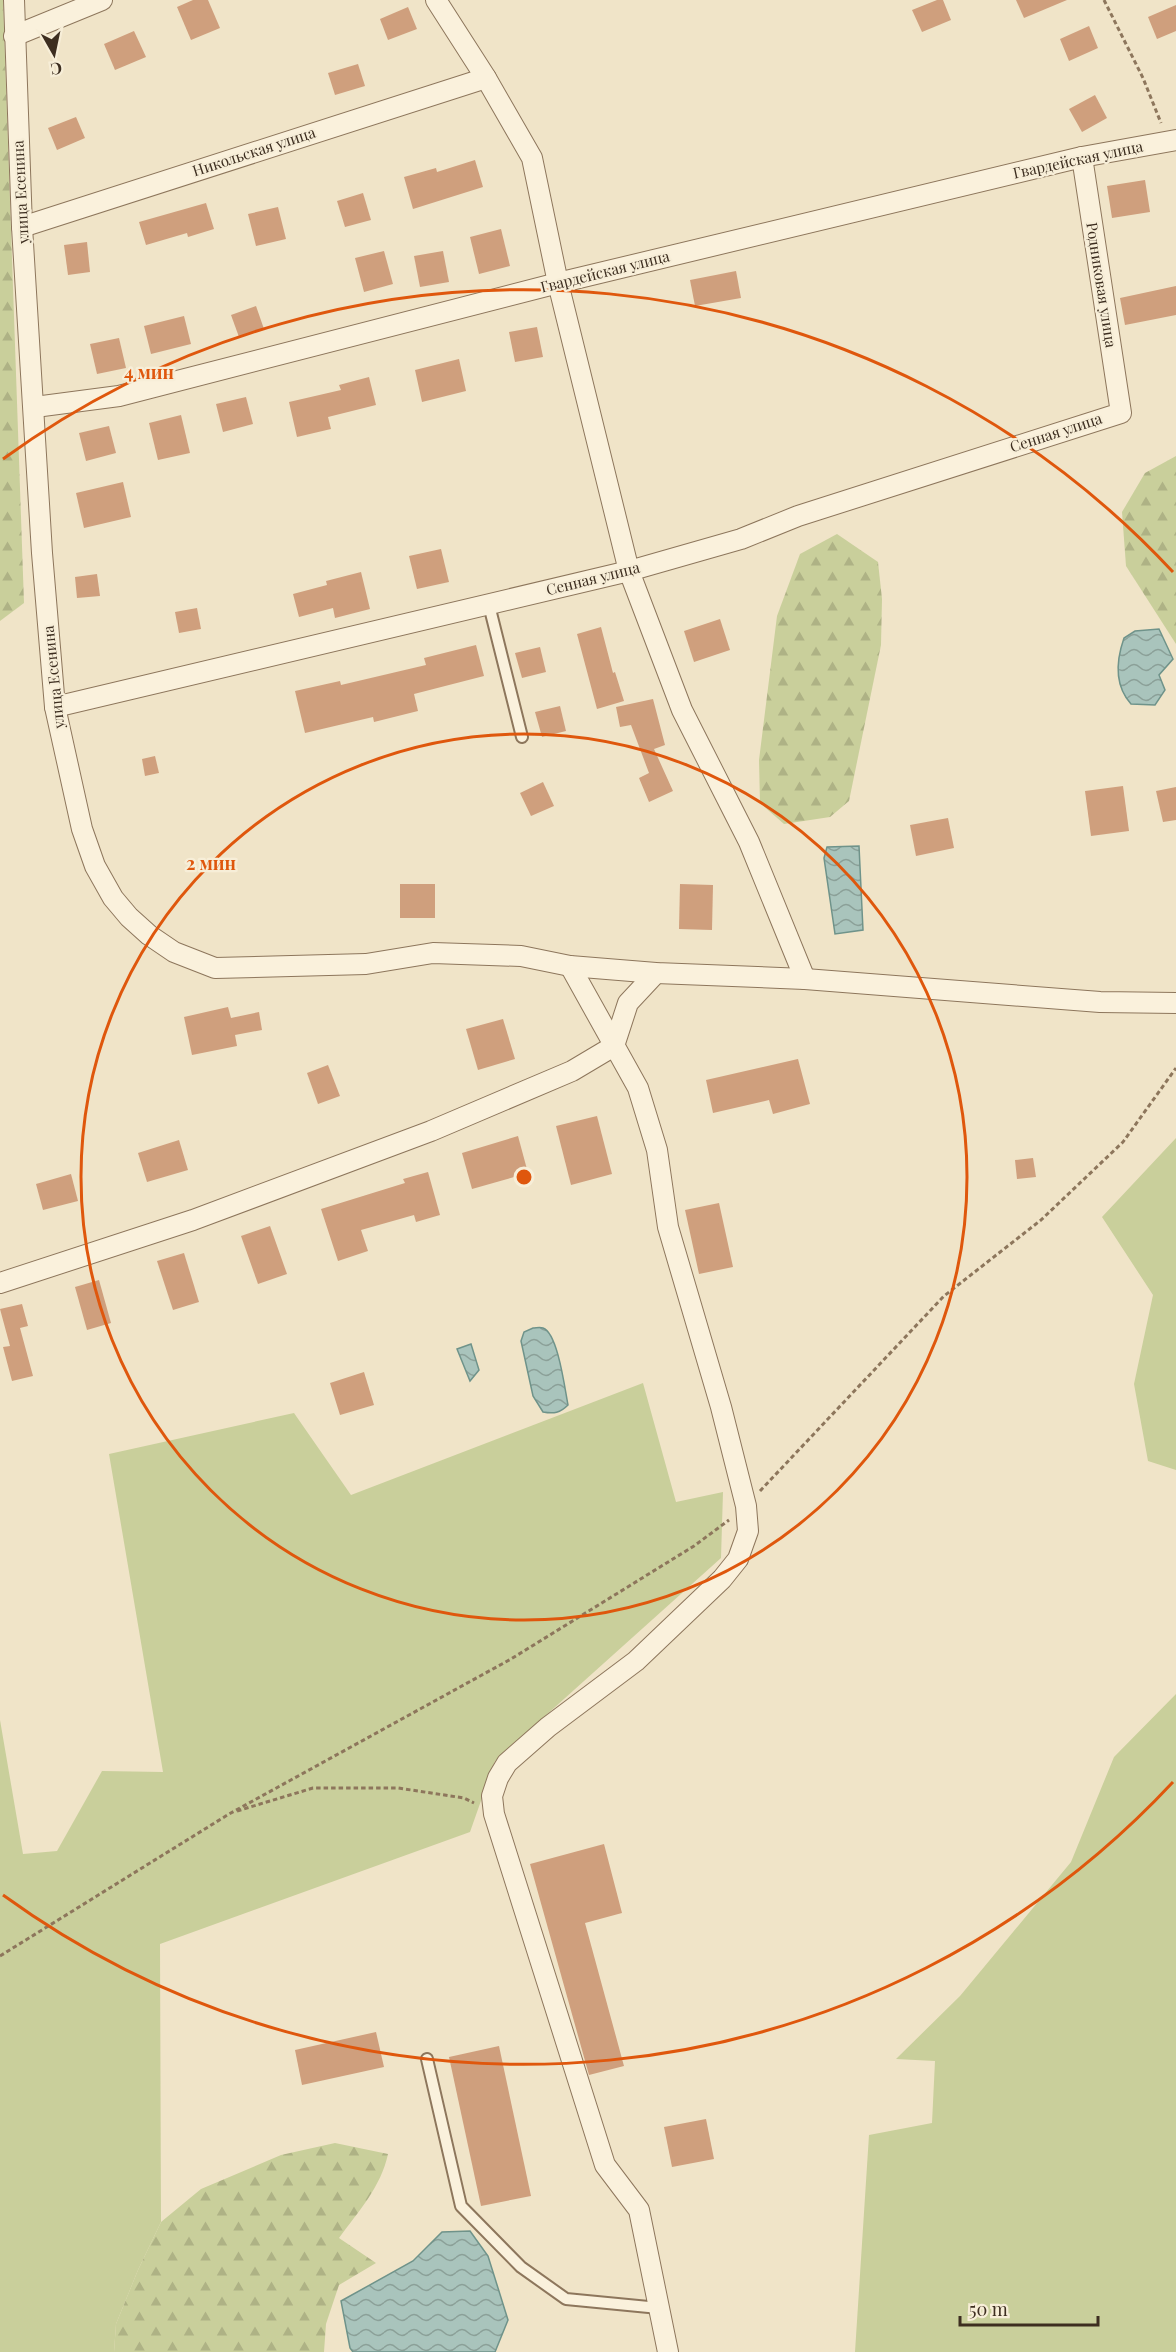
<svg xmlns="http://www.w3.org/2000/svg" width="1176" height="2352" font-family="'Playfair Display',serif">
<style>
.grass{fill:#c9cf9b}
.forest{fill:url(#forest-firs)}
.water{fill:url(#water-waves);stroke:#6f938a;stroke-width:1.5}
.building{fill:#cf9f7d}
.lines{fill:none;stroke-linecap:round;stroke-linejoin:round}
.service-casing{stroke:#8d765c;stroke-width:14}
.minor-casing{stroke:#8d765c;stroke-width:22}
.path{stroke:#8d765c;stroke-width:3;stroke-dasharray:4.5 3;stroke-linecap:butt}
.service{stroke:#faf1dc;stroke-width:10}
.minor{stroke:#faf1dc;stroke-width:20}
.ring{fill:none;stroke:#df570d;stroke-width:3}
.labels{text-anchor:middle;stroke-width:4.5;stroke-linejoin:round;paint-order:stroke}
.street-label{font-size:15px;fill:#3d2e20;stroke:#f7eed8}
.centre{fill:#df570d;stroke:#f7eed8;stroke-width:3}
.ring-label{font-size:18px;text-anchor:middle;font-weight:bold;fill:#df570d;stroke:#f7eed8;stroke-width:4.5;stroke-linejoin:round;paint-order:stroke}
</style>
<defs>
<pattern id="forest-firs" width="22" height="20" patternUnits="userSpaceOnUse" patternTransform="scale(1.5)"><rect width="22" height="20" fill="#c9cf9b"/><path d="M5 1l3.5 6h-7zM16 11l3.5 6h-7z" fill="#aeb285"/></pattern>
<pattern id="water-waves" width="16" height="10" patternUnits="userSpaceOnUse" patternTransform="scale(1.5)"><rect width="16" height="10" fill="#a9c4bc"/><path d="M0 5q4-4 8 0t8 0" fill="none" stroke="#8ba098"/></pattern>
</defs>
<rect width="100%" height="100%" fill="#f0e4c8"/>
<g class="grass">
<polygon points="1176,1138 1176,1470 1148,1461 1134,1384 1153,1295 1102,1217"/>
<polygon points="643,1383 676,1502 723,1492 721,1558 495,1761 470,1832 160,1944 161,2222 138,2270 116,2324 114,2352 0,2352 0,1720 23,1854 57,1851 102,1771 163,1772 109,1454 294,1413 351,1495"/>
<polygon points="1176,1694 1176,2352 855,2352 869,2135 932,2123 935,2061 896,2059 960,1996 1071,1862 1114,1757"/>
</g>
<g class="forest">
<polygon points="0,0 3,0 24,603 0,621"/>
<polygon points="1176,456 1176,644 1126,566 1122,512 1145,473"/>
<polygon points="837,534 878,562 882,599 881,645 849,801 830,817 784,824 760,803 759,760 777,616 800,554"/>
<path d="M335 2143 388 2154C381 2187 358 2212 339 2238L376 2263 339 2285 326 2324 324 2352H114L116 2324 138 2270 161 2222 201 2189 281 2155Z"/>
</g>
<g class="water">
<path d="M1159 629 1173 659 1159 675 1165 690 1155 705 1131 704C1114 685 1116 661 1124 638L1135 631Z"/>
<polygon points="859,846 863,930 835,934 824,858 827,847"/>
<path d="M533 1328C536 1328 540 1327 543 1328 558 1333 565 1390 568 1405 560 1413 554 1414 543 1412L533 1396 521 1341 524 1332Z"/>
<polygon points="471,1344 479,1370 470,1381 457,1349"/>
<polygon points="470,2231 488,2256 508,2320 495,2352 353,2352 350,2348 341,2301 413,2261 442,2232"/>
</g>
<g class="building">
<polygon points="193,0 208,0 220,28 191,40 177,7"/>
<polygon points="937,0 943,0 951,20 922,32 912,10"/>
<polygon points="1016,0 1067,0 1024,18"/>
<polygon points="1176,5 1176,31 1157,39 1148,17"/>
<polygon points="408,7 417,29 388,40 380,19"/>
<polygon points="1089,26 1098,48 1069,61 1060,39"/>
<polygon points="134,31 146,57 115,70 104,44"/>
<polygon points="358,64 365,86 335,95 328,73"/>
<polygon points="1095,95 1107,118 1082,132 1069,109"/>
<polygon points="76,117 85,138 57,150 48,128"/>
<polygon points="475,160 483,187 413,209 404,177 436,168 437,172"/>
<polygon points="1145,180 1150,212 1112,218 1107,186"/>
<polygon points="363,193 371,220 345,227 337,201"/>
<polygon points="206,203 214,229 188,237 187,233 146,245 139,222"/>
<polygon points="278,207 286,239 256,246 248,214"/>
<polygon points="501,229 510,266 479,274 470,237"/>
<polygon points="87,242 90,272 68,275 64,245"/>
<polygon points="384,251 393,284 364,292 355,258"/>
<polygon points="443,251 449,282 420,287 414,256"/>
<polygon points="736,271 741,298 695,306 690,280"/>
<polygon points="1176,286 1176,315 1125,325 1120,298"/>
<polygon points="256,306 264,329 239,337 231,315"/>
<polygon points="184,316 191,344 151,354 144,326"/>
<polygon points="537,327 543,357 515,362 509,332"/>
<polygon points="119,338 126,368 97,374 90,344"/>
<polygon points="459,359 466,391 422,402 415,370"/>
<polygon points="369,377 376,405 328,417 331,429 297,437 289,402 341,390 339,385"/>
<polygon points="246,397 253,424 223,432 216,404"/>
<polygon points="181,415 190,453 158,460 149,423"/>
<polygon points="109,426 116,453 86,461 79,433"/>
<polygon points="123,482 131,517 84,528 76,493"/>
<polygon points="441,549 449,582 417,589 409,556"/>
<polygon points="361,572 370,609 335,618 333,608 299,617 293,594 327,585 326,581"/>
<polygon points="97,574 100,596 77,598 75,577"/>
<polygon points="197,608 201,629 179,633 175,612"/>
<polygon points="720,619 730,650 694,662 684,631"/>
<polygon points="601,627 613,673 615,672 624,701 597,709 577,634"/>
<polygon points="476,645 484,676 414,694 418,711 374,722 373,717 305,733 295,691 340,681 341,685 426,665 424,658"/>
<polygon points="540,647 546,672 522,678 515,653"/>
<polygon points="653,699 665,745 654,749 673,791 649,802 639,778 649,773 631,725 620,727 616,707"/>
<polygon points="560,706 566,731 542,737 535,712"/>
<polygon points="155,756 159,773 145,776 142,759"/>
<polygon points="543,782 554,806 531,816 520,793"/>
<polygon points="1123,786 1129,831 1091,836 1085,791"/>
<polygon points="1176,787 1176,820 1163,822 1156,791"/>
<polygon points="948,818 954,848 916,856 910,825"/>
<rect x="400" y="884" width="35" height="34"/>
<polygon points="680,884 713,885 712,930 679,929"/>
<polygon points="228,1007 231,1018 259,1012 262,1030 235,1035 237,1046 192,1055 184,1017"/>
<polygon points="503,1019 515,1059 478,1070 466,1029"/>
<polygon points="798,1059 810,1104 773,1114 769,1100 713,1113 706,1080"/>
<polygon points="328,1065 340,1096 318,1104 307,1073"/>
<polygon points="597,1116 612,1174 571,1185 556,1126"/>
<polygon points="518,1136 528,1173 472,1189 462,1153"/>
<polygon points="179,1140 188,1170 147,1182 138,1153"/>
<polygon points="1033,1158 1036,1177 1017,1179 1015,1160"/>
<polygon points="428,1172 440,1215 416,1222 414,1215 361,1230 368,1251 338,1261 321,1209 405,1183 403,1179"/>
<polygon points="71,1174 78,1201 43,1210 36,1184"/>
<polygon points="719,1203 733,1267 699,1274 685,1210"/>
<polygon points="270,1226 287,1274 258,1284 241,1236"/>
<polygon points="184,1253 199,1302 173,1310 157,1261"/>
<polygon points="99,1280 111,1323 87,1330 75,1287"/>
<polygon points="22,1304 28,1326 20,1328 33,1376 12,1381 3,1347 10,1346 0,1309"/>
<polygon points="364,1372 374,1405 340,1415 330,1383"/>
<polygon points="604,1844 622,1913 585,1923 624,2066 589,2075 530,1864"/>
<polygon points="376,2032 384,2067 302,2085 295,2050"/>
<polygon points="499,2046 531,2196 481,2206 449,2057"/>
<polygon points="706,2119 714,2159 672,2167 664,2127"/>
</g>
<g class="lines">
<g class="service-casing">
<g id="service">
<polyline points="489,605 522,737"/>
<polyline points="427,2059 461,2206 521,2267 566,2299 659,2308"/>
</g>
</g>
<g class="minor-casing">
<g id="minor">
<polyline points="14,0 22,227 42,553 55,707 82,829 95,866 113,898 129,917 149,935 174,952 215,968 366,964 433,953 521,956 570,966 656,973 805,979 1100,1002 1176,1003"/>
<polyline points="436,0 486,78 532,158 558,283 629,571 682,710 749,842 805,979"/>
<polyline points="14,36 102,0"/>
<polyline points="22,227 486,78"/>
<polyline points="35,407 119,396 558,283 1082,157 1176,140"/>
<polyline points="55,707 629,571 741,539 798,516 1121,413 1082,157"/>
<polyline points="570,966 638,1088 657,1150 668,1227 721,1407 746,1506 748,1531 738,1559 722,1579 636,1661 548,1727 507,1763 498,1778 492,1796 494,1814 605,2165 639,2210 668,2352"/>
<polyline points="0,1283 193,1220 431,1131 572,1071 614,1046 628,1003 656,973"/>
</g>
</g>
<g class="path">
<polyline points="1104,0 1143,78 1161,123"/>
<polyline points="760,1491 944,1296 1041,1220 1123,1142 1176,1068"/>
<polyline points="237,1811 313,1788 398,1788 464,1798 474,1803"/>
<polyline points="0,1956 229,1814 511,1659 694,1546 729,1520"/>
</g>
<use href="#service" class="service"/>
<use href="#minor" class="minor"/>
</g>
<g class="ring">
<circle cx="524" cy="1177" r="443"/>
<path d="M1173 1782A887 887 0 0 1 3 1895M3 459A887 887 0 0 1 1173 572"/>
</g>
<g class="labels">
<g class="street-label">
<text transform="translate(254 152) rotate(-18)" y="5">Никольская улица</text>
<text transform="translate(1078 160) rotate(-12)" y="5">Гвардейская улица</text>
<text transform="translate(21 192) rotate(-93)" y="5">улица Есенина</text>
<text transform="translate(605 272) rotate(-14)" y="5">Гвардейская улица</text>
<text transform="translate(1101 285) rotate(81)" y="5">Родниковая улица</text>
<text transform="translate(1056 433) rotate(-18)" y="5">Сенная улица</text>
<text transform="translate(593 579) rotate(-14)" y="5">Сенная улица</text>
<text transform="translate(54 677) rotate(-96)" y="5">улица Есенина</text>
</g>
</g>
<circle cx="524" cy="1177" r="9" class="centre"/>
<g class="ring-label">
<text x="149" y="379">4 мин</text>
<text x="211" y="870">2 мин</text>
</g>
<g transform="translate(54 54) rotate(171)" stroke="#f7eed8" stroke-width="4.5" paint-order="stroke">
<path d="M0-4.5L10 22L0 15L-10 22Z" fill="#3d2e20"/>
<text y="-9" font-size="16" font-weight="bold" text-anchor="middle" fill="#3d2e20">С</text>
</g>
<path d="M960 2316v9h138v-9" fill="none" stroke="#3d2e20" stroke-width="3"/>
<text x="969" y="2316" font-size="18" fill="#3d2e20" stroke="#f7eed8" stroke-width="4.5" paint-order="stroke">50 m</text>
</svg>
